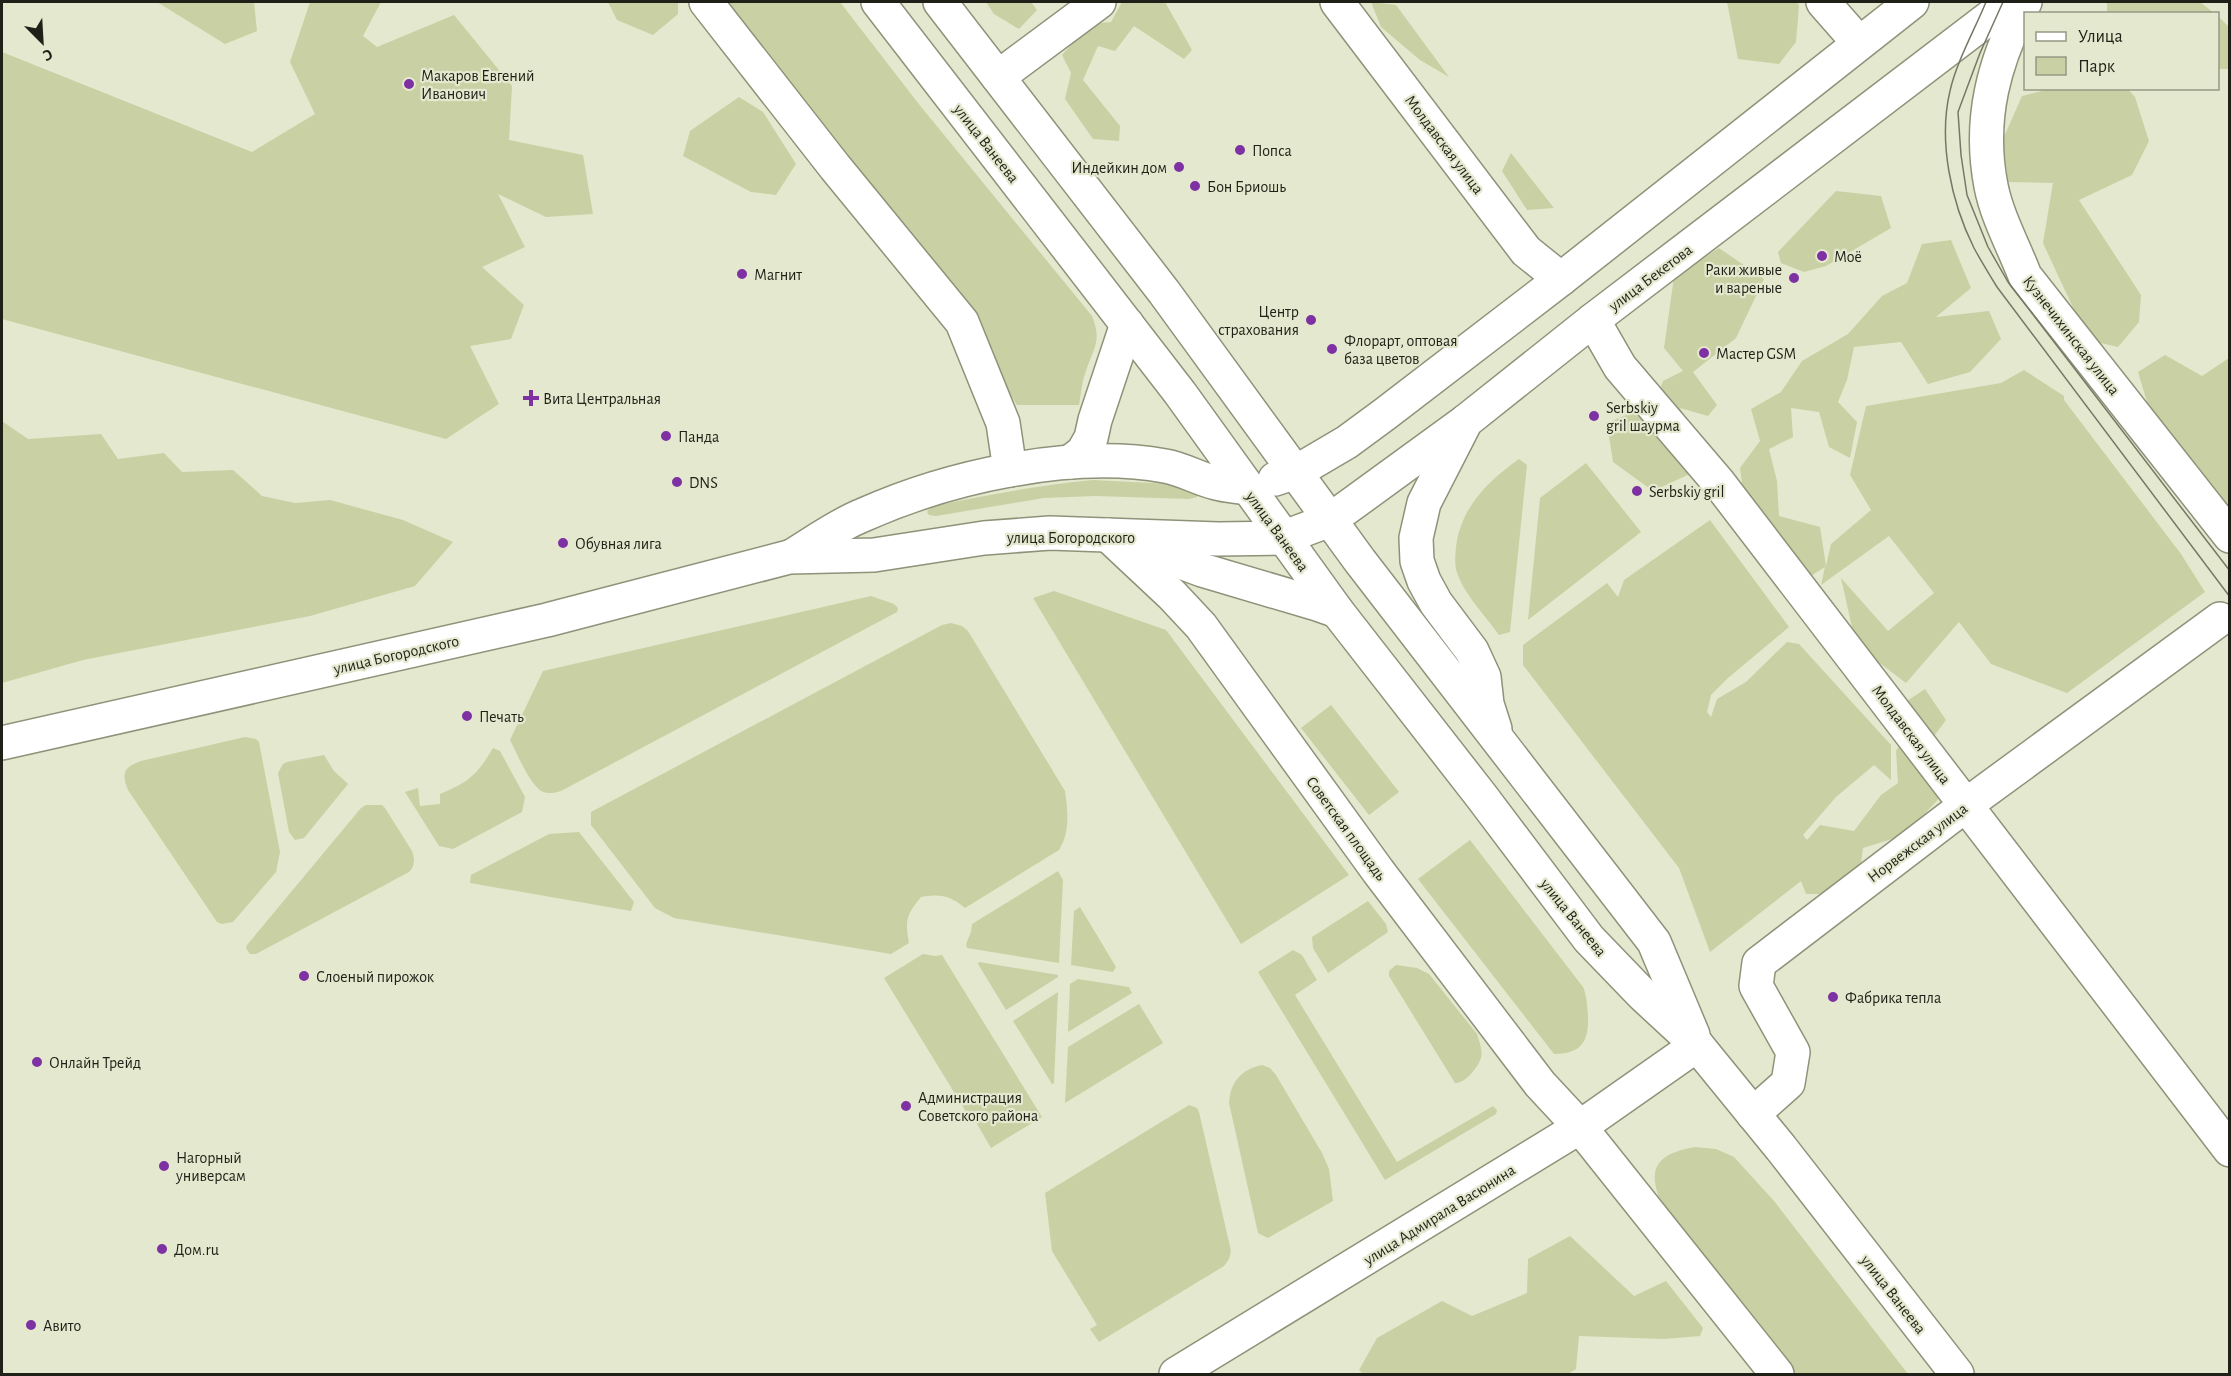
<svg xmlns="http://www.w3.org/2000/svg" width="2231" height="1376" font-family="'Alegreya Sans',sans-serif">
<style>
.green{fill:#c9d0a3}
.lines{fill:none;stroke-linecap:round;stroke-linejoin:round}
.minor-casing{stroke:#8e9279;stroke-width:36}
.tertiary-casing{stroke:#8e9279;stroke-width:36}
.secondary-casing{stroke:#8e9279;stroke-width:36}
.minor{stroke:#fff;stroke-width:33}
.tertiary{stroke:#fff;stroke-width:33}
.secondary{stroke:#fff;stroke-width:33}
.tram{stroke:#767867;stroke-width:1.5}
.poi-dot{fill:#7d31a2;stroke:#e4e8ce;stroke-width:2}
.labels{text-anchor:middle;stroke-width:4.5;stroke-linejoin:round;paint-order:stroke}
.poi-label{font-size:16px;fill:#1f2017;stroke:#e4e8ce;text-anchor:start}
.street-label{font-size:16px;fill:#1f2017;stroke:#e4e8ce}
</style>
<rect width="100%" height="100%" fill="#e4e8ce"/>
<g class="green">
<polygon points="157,2 254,2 257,31 225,44"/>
<polygon points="310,2 381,2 363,36 377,47 454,15 512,86 509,140 583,155 593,214 546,217 498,194 525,247 482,267 524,305 511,339 470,346 499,404 446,439 2,319 2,52 252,152 315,114 290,62"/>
<polygon points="608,2 678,2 678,14 653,35 617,20"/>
<path d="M724 2H840L918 103 1092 316C1102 341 1094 347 1086 371 1082 381 1081 394 1079 405H1017L906 229Z"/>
<polygon points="986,2 1031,2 1037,10 1019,29 994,14"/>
<polygon points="1122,2 1165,2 1192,50 1184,59 1134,26 1115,51 1098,46 1083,80 1120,126 1119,141 1093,139 1065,99 1071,73 1062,55 1089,24 1111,22"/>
<polygon points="1371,2 1396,5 1449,77 1420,60 1381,27"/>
<polygon points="1727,2 1797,2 1799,6 1796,42 1779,64 1738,59"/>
<polygon points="2107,2 2200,2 2214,13 2107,13"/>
<polygon points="2218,16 2229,27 2229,69 2218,69"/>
<polygon points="2127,88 2135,97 2149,141 2132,175 2079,200 2141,295 2139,322 2118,347 2088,340 2043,243 2053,183 2008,182 2003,139 2022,96 2049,89"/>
<polygon points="739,97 763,112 796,164 776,195 751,192 683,156 690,131"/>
<polygon points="1511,153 1554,208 1527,210 1502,171"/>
<polygon points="1836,191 1881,196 1891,228 1826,266 1804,272 1781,263 1778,252"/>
<polygon points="1951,240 1971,288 1936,317 1989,311 2001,339 1970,372 1928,384 1901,342 1854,347 1847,380 1838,402 1857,422 1850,458 1829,447 1819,412 1791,408 1793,437 1769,449 1777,481 1779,516 1820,527 1826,566 1831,544 1871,510 1850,475 1866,406 2001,383 2024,370 2064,396 2064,400 2181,554 2205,592 2067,693 1991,664 1959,622 1906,683 1856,645 1841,578 1888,631 1934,593 1889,536 1821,585 1825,567 1809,577 1774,559 1776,528 1745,505 1740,468 1760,441 1751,409 1781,392 1802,361 1848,334 1882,296 1907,283 1922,244"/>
<polygon points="1719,248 1764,279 1736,338 1693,372 1717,405 1708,416 1680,408 1703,448 1694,472 1653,491 1613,462 1607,423 1655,403 1663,381 1683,371 1664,348 1674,277"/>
<polygon points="2165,355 2202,376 2229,358 2229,515 2154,425 2138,372"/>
<polygon points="2,421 28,439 101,434 118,459 164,453 182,472 233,470 262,496 295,503 330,500 403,520 453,542 415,586 310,616 83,660 2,683"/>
<path d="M1519 459 1527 465 1510 632 1499 635C1487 618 1467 597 1459 578 1454 567 1455 558 1456 547 1461 507 1488 481 1519 459Z"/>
<polygon points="1586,463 1641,532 1528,620 1540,498"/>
<path d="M1093 480 1191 485 1198 493 1197 497 1189 499 1095 496 1044 498 936 516 929 515 927 512 928 510 934 506C987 495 1039 485 1093 480Z"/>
<polygon points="1710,520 1789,627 1728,678 1711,695 1707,712 1711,717 1717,699 1746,682 1787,642 1799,644 1891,745 1891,780 1874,765 1836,797 1803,835 1807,840 1820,825 1854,831 1881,795 1898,783 1896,751 1914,723 1907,701 1925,689 1946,720 1931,740 1945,792 1905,835 1863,848 1860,871 1832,894 1806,894 1801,881 1710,952 1679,868 1523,665 1523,645 1607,583 1618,597 1624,580"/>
<polygon points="1054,591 1166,630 1349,875 1241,944 1033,598"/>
<path d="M871 596 894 604 898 608 897 612 561 791C555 793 549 794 543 792 530 786 517 753 510 740L543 671Z"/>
<path d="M951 623 962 626 968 631 1065 791C1068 811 1070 833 1059 850L965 908C949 895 941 894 921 897 906 915 905 921 909 943L891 954 674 918 655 908 591 825V812L942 625Z"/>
<polygon points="1331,705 1399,792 1369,815 1301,728"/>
<path d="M245 737 256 739 259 742 280 852 276 872 233 922 222 924 217 922 128 790C121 773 124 767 141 761Z"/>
<path d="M493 748 500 751 525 797 522 812 453 849 439 846 405 792 418 788 420 806 440 804V794C469 782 477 775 493 748Z"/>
<polygon points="324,755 334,771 348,784 304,838 295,840 289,832 278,773 283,764 287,762"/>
<path d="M366 805H382L385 808 412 851C415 860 415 866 409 872L256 954H250L246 948 247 945 361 808Z"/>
<polygon points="579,832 634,902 631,911 470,883 471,875 549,834"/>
<path d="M1470 840 1583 987C1587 996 1587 1005 1588 1015 1589 1041 1582 1054 1554 1054L1418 879Z"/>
<polygon points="1058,871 1063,880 1059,963 967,948 966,944 971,932 972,924"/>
<polygon points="1368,901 1386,924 1388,932 1328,973 1313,948 1312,937"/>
<polygon points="1080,907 1116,967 1113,972 1071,965 1074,911"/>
<polygon points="1293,950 1302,955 1317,980 1295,995 1397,1162 1493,1106 1497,1110 1496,1114 1385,1180 1258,972"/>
<polygon points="923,954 935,956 942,955 1042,1117 991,1148 973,1117 968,1115 884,978"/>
<polygon points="979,962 1058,975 1058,977 1006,1010 978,964"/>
<path d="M1396 965 1417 968 1429 974 1477 1034C1479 1041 1483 1050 1481 1058 1478 1067 1465 1084 1455 1083L1389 976V971Z"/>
<polygon points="1078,979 1129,987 1132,993 1068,1032 1070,984"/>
<polygon points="1058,992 1054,1083 1052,1084 1013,1021"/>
<polygon points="1139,1004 1163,1043 1065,1103 1068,1047"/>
<path d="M1262 1065 1270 1068 1276 1075 1322 1153 1329 1169 1333 1201 1268 1238 1258 1233 1229 1103C1230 1082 1242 1069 1262 1065Z"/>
<polygon points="1189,1105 1197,1108 1199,1112 1231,1251 1229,1259 1224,1266 1099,1342 1090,1329 1097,1325 1052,1251 1045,1193"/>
<path d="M1695 1147 1716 1149 1734 1157 1774 1201 1908 1374H1791L1665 1212C1647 1173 1650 1155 1695 1147Z"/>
<polygon points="1570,1236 1634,1296 1666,1281 1703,1328 1700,1336 1664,1339 1579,1336 1576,1369 1568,1374 1363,1374 1359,1370 1377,1338 1442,1301 1472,1316 1527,1293 1528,1259"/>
</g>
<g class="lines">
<g class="minor-casing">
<g id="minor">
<polyline points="706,2 835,167 962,322 1003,423 1010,470"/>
<polyline points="1337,2 1526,251 1561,279"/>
<polyline points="1823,2 1859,43"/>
<path d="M2025 2C1994 61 1978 119 1991 186 1997 217 2014 247 2025 276L2230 536"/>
<polyline points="998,77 1099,2"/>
<polyline points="1593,320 1620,367 1719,483 2230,1150"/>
<polyline points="1108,535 1172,595 1201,626 1378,871 1540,1084 1580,1127 1777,1374"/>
<polyline points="1753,1114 1788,1083 1793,1052 1756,986 1759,963 1966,805 2220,619"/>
</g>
</g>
<g class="tertiary-casing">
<g id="tertiary">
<polyline points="1070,462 1083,452 1091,438 1095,420 1127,324"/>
<polyline points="1135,545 1202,570 1317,604 1337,611"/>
<path d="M792 556C815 542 838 525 863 515 948 477 1071 449 1165 466 1183 469 1199 479 1216 483 1226 486 1237 486 1248 488"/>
<polyline points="2,743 547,620 789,557 874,555 984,538 1050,533 1218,539 1282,538 1330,520 1466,421"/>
<polyline points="1176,1374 1580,1127 1697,1045"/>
</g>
</g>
<g class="secondary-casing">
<g id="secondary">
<polyline points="878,2 1180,393 1337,611 1482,797 1589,939 1643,995 1697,1045 1781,1148 1957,1374"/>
<polyline points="940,2 1164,292 1360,561 1654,942 1693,1035"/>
<polyline points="1275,479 1296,472 1347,442 1385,414 1561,279 1912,2"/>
<polyline points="1495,729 1487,704 1484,677 1472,651 1436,603 1424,581 1417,561 1416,538 1424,503 1466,421 1593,320 2010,2"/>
</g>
</g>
<use href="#minor" class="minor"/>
<use href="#tertiary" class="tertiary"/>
<use href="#secondary" class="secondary"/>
<g class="tram">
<path d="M1986 2C1975 29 1956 63 1950 91 1938 141 1951 202 1974 248 1981 261 1989 274 1997 287L2230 597"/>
<polyline points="2003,2 1980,53 1958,112 1961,155 1967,195 1988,247 2008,282 2230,571"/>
</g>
</g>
<g class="poi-dot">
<circle cx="409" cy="84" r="6"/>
<circle cx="1240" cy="150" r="6"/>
<circle cx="1179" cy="167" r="6"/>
<circle cx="1195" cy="186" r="6"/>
<circle cx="1822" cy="256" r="6"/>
<circle cx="742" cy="274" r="6"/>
<circle cx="1794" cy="278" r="6"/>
<circle cx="1311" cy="320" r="6"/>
<circle cx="1332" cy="349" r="6"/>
<circle cx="1704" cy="353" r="6"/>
<path d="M528 389h6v6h6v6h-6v6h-6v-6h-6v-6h6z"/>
<circle cx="1594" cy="416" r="6"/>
<circle cx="666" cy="436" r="6"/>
<circle cx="677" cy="482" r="6"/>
<circle cx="1637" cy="491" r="6"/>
<circle cx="563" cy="543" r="6"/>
<circle cx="467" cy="716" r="6"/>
<circle cx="304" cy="976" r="6"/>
<circle cx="1833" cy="997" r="6"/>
<circle cx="37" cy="1062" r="6"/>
<circle cx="906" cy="1106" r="6"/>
<circle cx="164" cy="1166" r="6"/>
<circle cx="162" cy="1249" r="6"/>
<circle cx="31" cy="1325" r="6"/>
</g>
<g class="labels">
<g class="poi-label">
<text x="421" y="81">Макаров Евгений<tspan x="421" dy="18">Иванович</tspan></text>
<text x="1252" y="156">Попса</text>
<text x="1167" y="173" text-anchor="end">Индейкин дом</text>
<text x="1207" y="192">Бон Бриошь</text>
<text x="1834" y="262">Моё</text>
<text x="1782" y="275" text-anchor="end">Раки живые<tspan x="1782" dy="18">и вареные</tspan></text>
<text x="754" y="280">Магнит</text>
<text x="1299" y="317" text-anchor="end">Центр<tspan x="1299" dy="18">страхования</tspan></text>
<text x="1344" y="346">Флорарт, оптовая<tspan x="1344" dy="18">база цветов</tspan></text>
<text x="1716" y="359">Мастер GSM</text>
<text x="543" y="404">Вита Центральная</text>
<text x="1606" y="413">Serbskiy<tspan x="1606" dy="18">gril шаурма</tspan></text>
<text x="678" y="442">Панда</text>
<text x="689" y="488">DNS</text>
<text x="1649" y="497">Serbskiy gril</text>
<text x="575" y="549">Обувная лига</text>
<text x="479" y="722">Печать</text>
<text x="316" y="982">Слоеный пирожок</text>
<text x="1845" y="1003">Фабрика тепла</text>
<text x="49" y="1068">Онлайн Трейд</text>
<text x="918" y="1103">Администрация<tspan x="918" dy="18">Советского района</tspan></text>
<text x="176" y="1163">Нагорный<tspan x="176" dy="18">универсам</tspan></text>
<text x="174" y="1255">Дом.ru</text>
<text x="43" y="1331">Авито</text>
</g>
<g class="street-label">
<text transform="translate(987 143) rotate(52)" y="6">улица Ванеева</text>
<text transform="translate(1445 144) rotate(53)" y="6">Молдавская улица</text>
<text transform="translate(1650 277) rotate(-37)" y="6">улица Бекетова</text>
<text transform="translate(2072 335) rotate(52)" y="6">Кузнечихинская улица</text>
<text transform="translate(1278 531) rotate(54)" y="6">улица Ванеева</text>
<text x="1071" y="543">улица Богородского</text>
<text transform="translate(396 654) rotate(-13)" y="6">улица Богородского</text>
<text transform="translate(1912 734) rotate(53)" y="6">Молдавская улица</text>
<text transform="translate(1347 828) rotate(54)" y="6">Советская площадь</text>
<text transform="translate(1917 842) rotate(-37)" y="6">Норвежская улица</text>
<text transform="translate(1574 917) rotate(51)" y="6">улица Ванеева</text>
<text transform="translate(1439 1214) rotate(-32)" y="6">улица Адмирала Васюнина</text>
<text transform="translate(1894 1294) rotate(52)" y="6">улица Ванеева</text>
</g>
</g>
<rect width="2231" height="1376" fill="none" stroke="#1f2017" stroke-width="6"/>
<rect x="2024" y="12" width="195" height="78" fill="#e4e8ce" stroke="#959885" stroke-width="1.5"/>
<rect x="2036" y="32" width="30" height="9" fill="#ffffff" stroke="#959885" stroke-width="1.5"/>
<text x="2078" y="42" font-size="18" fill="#1f2017">Улица</text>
<rect x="2036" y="57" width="30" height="18" fill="#c9d0a3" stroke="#959885" stroke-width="1.5"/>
<text x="2078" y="72" font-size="18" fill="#1f2017">Парк</text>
<g transform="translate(42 42) rotate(156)" stroke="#e4e8ce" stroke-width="4.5" paint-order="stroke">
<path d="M0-4.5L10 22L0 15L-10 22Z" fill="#1f2017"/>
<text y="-9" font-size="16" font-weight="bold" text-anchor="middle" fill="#1f2017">С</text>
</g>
</svg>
